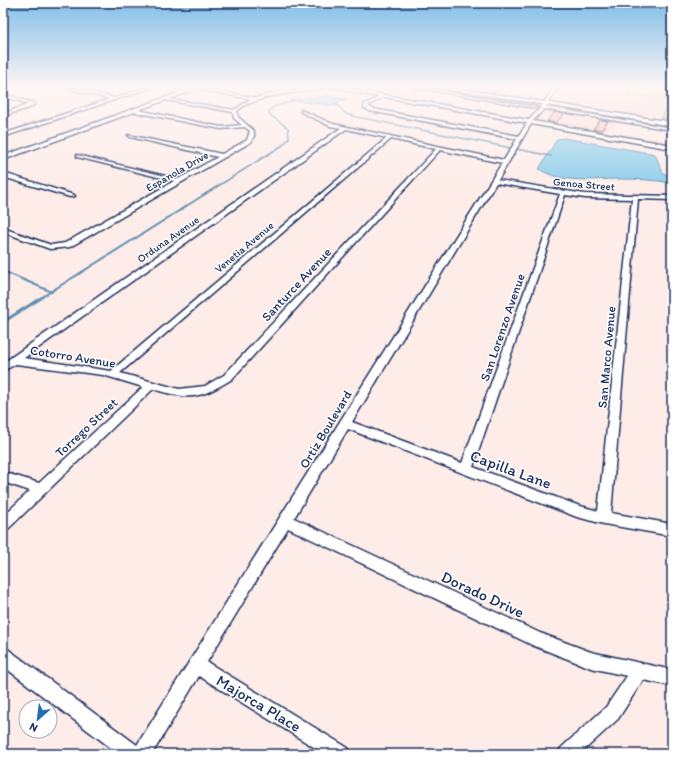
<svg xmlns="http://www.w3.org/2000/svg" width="675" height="757" font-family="Itim,sans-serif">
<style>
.built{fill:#fcded8}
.green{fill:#d7e497;stroke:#798a7a}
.water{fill:#8acdeb;stroke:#5e8eb3}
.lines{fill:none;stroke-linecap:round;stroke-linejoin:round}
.stream-far2{stroke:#5e8eb3;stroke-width:1.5}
.stream-far1{stroke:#5e8eb3;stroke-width:2}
.stream{stroke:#5e8eb3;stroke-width:3}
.building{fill:#f8beb1;stroke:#1b2f5e}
.minor-casing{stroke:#1b2f5e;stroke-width:3}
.major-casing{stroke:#1b2f5e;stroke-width:3}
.minor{fill:#fff;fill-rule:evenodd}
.major{fill:#fff;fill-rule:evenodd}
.labels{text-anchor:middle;stroke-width:3;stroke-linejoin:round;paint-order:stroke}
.far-street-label{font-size:11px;fill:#1b2f5e;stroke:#fff}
.street-label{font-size:13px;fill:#1b2f5e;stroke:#fff}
.near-street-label{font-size:16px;fill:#1b2f5e;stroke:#fff}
</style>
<rect width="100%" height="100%" fill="#fdece8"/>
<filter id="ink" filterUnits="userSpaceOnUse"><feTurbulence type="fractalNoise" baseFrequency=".025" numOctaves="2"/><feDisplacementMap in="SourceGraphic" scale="8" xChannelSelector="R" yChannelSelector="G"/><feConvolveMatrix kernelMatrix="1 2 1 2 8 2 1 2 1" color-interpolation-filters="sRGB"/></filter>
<g filter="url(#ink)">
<g class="built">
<polygon points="336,87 410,87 439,92 422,102"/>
<polygon points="469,87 547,87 540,98"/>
<polygon points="558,87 630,87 629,94 668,100 662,117 657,117 551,100"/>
<polygon points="545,109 611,120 616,123 614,127 603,134 533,122"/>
</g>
<polygon class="green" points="630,87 672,87 672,119 662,118 668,100 628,94"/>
<g class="water">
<polygon points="327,96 347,99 338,102 336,106 289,100"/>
<path d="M564 138 655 154 663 173 672 177V183C655 180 638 179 620 179 594 179 562 184 539 169L557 139Z"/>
</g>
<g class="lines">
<g class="stream-far2">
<polyline points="335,103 346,114 357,117 551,156"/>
<polyline points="180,210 283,145 289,138 288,128 270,115 269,111 273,107 296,100"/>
</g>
<g class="stream-far1">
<polyline points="3,271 52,292"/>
<polyline points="39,299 182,209"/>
</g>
<polyline class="stream" points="3,322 41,298"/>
</g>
<g class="building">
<polygon points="555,112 564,114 556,123 547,121"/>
<polygon points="600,120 608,121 602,130 593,129"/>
</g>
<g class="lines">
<g class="minor-casing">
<g id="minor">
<polygon points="62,87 69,87 115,98 147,87 153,87 3,137 3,134 110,99"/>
<path d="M194 87 256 98 278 92 328 87 267 97 245 105 237 111 238 117 254 131V136L251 142 70 247 50 249 3 232V228L51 245 65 243 174 181 77 157V155L178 179 218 157 130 137 128 135 222 154 247 140 250 131 245 127 221 129 134 112 3 160V156ZM195 89 251 99 234 110 170 99ZM166 100 233 112 234 118 242 125 221 127 138 110Z"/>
<path d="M330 87H339L529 120 541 107 554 87H558L546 107 672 128V130L544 109 533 121 672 145V149L531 124 498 180 585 194 672 196V200L638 199 611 513 672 524V536L604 524 577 517 348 429 294 518 540 633 591 652 672 670V686L643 680 618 719 580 754H558L561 748 606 707 627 676 591 668 532 645 288 528 207 662 348 748 351 754H325L199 676 152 754H119L3 666V648L9 650 137 745 502 163 440 150 232 379C198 400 190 400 153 389L8 529 3 531V516L30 491 3 482V472L39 483 143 387 103 375 16 364 3 371V363L341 128 330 126 301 112V110L333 124 504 160 517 139 370 111 364 108 365 104 379 97ZM384 97 527 123 519 136 373 109 368 106 369 105ZM346 129 387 138 111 371 24 358ZM391 139 436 149 224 375 205 386 179 389 120 373ZM496 183 560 194 462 463 352 422ZM565 195 585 198 632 199 598 511 577 505 473 467Z"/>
<polygon points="412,87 421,87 537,107 535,108"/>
<polygon points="3,94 34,103 35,104 29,108 3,116 3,114 29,104 3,96"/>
<polygon points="3,173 74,195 75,196 70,197 3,177"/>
</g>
</g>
<g class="major-casing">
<polygon id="major" points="438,87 449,87 672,122 672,126"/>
</g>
<use href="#minor" class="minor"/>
<use href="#major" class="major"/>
</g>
</g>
<linearGradient id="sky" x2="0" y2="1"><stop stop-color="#82bee9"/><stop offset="0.45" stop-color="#fef6f5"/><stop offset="1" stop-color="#fef6f5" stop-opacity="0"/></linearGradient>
<rect width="675" height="193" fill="url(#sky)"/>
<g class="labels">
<g class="far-street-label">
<text transform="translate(177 171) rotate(-30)" y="4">Espanola Drive</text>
<text transform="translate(584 184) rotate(5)" y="4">Genoa Street</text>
<text transform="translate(168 239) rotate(-35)" y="4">Orduna Avenue</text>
<text transform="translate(244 247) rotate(-40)" y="4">Venetia Avenue</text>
</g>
<g class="street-label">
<text transform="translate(296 284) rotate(-47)" y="5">Santurce Avenue</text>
<text transform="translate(502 327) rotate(-71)" y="5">San Lorenzo Avenue</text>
<text transform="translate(73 356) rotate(9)" y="5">Cotorro Avenue</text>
<text transform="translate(606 357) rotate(-85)" y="5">San Marco Avenue</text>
<text transform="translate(86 427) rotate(-43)" y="5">Torrego Street</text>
<text transform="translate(325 429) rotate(-59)" y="5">Ortiz Boulevard</text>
</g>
<g class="near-street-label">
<text transform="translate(511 469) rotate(20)" y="6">Capilla Lane</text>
<text transform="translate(483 594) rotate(25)" y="6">Dorado Drive</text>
<text transform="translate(259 703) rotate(31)" y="6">Majorca Place</text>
</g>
</g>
<rect width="675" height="757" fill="none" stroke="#fff" stroke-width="16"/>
<rect x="8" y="8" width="659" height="741" fill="none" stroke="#1b2f5e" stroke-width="1.5" filter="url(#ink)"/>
<g transform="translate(38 719) rotate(208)"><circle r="19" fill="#ffffff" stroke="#a4acbf"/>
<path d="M0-3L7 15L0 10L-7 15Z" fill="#1f6fb2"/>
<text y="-6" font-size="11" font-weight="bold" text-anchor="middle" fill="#1b2f5e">N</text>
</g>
</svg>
